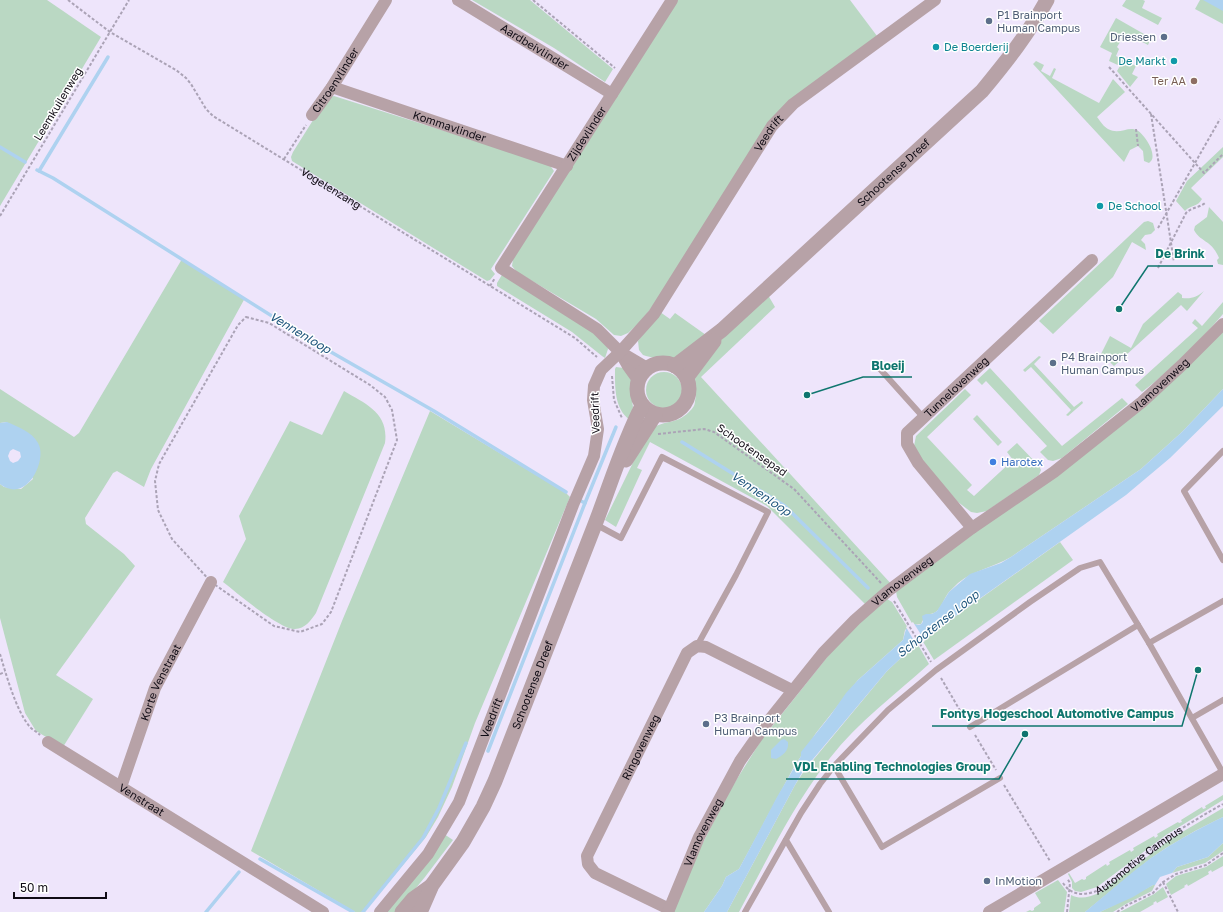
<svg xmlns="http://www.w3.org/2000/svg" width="1223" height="912" font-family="'Golos Text',sans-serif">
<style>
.green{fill:#bad8c3}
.water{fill:#aed2f0;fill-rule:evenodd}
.pier{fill:#eee5fb}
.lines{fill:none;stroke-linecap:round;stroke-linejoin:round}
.stream{stroke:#aed2f0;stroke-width:3.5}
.path{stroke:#aba3b6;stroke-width:2;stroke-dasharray:3 2;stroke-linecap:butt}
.service{stroke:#b7a2a7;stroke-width:6}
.minor{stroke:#b7a2a7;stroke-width:12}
.tertiary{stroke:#b7a2a7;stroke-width:15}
.service-dot{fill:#5c6f8a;stroke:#fff;stroke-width:1.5}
.culture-dot{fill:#0f9aa8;stroke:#fff;stroke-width:1.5}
.education-dot{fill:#8d6e63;stroke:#fff;stroke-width:1.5}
.shop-dot{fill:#3f7fe0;stroke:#fff;stroke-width:1.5}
.labels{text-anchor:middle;stroke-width:3;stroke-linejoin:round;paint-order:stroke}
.service-label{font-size:11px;fill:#4e5e75;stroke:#fff;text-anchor:start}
.street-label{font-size:11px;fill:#0f0b14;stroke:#fff}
.culture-label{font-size:11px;fill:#0d838f;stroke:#fff;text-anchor:start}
.education-label{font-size:11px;fill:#785e54;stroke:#fff;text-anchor:end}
.shop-label{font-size:11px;fill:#366cbe;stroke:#fff;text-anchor:start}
.water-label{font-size:12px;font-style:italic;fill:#1f567d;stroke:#fff}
.leader{fill:none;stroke:#0f766e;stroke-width:1.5}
.callout-dot{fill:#0f766e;stroke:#fff;stroke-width:1.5}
.callout-label{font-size:12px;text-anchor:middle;font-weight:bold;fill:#0f766e;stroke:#fff;stroke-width:3;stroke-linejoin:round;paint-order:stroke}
</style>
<rect width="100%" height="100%" fill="#eee5fb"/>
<g class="green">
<polygon points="0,0 47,0 101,37 0,206"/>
<polygon points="472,0 530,0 613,69 605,82 554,48"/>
<polygon points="677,0 850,0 877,36 793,98 657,301 640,322 628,333 621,336 614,335 596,319 517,272 512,266 513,259"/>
<polygon points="1126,0 1143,0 1145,1 1142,8 1162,18 1158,25 1122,6"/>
<polygon points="1200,0 1215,0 1223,4 1223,24 1195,9"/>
<polygon points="1116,18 1151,38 1148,45 1127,34 1124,40 1122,39 1117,47 1119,49 1116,56 1136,66 1132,74 1138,77 1130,87 1117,71 1120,66 1109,61 1112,53 1100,47"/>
<path d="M1036 61 1044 65 1041 71 1050 76 1054 68 1056 69 1052 78 1099 103 1113 79 1125 92 1097 117C1100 121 1104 127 1108 129 1123 137 1132 119 1145 138 1148 142 1151 147 1152 152 1153 157 1153 160 1149 163L1144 161 1143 151 1138 146 1130 150 1124 162 1033 64Z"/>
<polygon points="334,96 549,164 554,171 491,269 495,274 490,280 487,281 292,161 291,157 293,152 315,117 331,97"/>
<path d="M1223 147V157L1191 188 1202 199C1198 207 1190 205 1185 211L1176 201 1187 181Z"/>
<path d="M1209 207 1223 222V265L1218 264 1217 260 1219 258C1212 240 1200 242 1194 230L1195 226 1207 217Z"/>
<polygon points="1148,221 1153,223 1155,230 1151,234 1145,235 1141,240 1145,244 1146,250 1132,242 1113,277 1053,334 1039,321 1144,222"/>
<polygon points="182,259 245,298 151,469 144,487 117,471 113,473 85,518 86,524 124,554 135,566 56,675 93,699 63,747 36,731 25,713 0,618 0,484 4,487 21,489 33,479 7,422 0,423 0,389 74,437 79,433"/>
<polygon points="503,273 595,330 607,345 608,349 605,358 602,356 572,332 497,286 497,283"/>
<path d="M1204 291 1187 311 1181 305 1114 366 1101 354 1110 336 1131 348 1143 324 1178 292 1182 295V298C1192 299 1197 297 1204 291Z"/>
<path d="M768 295 775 307 701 377 894 587 869 608 767 506 650 442 637 468 642 470 616 527 605 520 646 436C647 434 649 431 652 429 662 420 676 425 689 412 692 409 695 406 695 401 697 393 695 385 695 376L720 341Z"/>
<path d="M1223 302V314C1199 342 1172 369 1142 392L1135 385 1198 328 1192 323 1195 319 1202 326Z"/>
<polygon points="660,312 670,319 675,313 706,335 674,358 655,358 646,356 643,355 639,350 638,341"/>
<path d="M1223 330V389L1182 432 1141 469 1011 557C994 567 974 570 958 583 955 586 952 589 949 592 943 599 940 615 929 614L924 618 921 624 913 625 897 597 896 591Z"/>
<polygon points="1039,356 1041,357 1034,364 1074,407 1082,401 1083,403 1068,416 1066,415 1071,410 1031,367 1025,372 1023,370"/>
<path d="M616 367 624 368 631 380V394L633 407 630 420C614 409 615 386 615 369Z"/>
<polygon points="990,368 1062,446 1122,398 1128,404 1062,458 1053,461 1048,460 1040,452 1047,446 986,381 982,385 977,380"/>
<circle cx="664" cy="390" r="18"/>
<polygon points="965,389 971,395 927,437 972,485 967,490 974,496 1013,460 1007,452 1017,443 1039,466 1041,470 1039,475 987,511 977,513 971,512 958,502 918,457 914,446 916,436"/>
<path d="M344 391C366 404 389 413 385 443L316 613C311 620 305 629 295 629 280 630 236 592 223 582L246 539 239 516 290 421 322 435Z"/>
<polygon points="430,411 566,493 570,497 475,723 452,787 438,817 426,837 364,912 355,912 251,851 342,621"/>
<polygon points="977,415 1002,442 998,446 973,419"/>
<polygon points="1060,542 1073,560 934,660 922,640"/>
<polygon points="887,599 892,602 908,628 905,630 903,640 858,680 816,733 794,767 739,869 726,877 722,886 704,912 671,912 691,866 730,790 762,739 832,651 858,624"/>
<path d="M917 643 929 664C896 694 858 722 830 758 793 805 767 860 739 912H727L795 785 804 771 887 671Z"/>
<polygon points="1223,795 1223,800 1166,835 1097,887 1081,892 1075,891 1072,888 1072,882 1068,874 1069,873 1075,883 1082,879 1084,880 1086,879 1086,877 1106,864 1107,866 1110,864 1109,862 1130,850 1131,852 1134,850 1133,848 1154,836 1155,838 1158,836 1157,834 1178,822 1179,823 1182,822 1181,820 1202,807 1203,809 1206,808 1205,806"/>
<path d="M1223 808V817L1195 831 1166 848 1150 859 1085 912H1069L1071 895C1081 900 1089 897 1099 893L1172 838Z"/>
<polygon points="444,834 453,840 425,877 396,912 384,912"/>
<polygon points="1223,843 1223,851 1205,863 1172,873 1177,867 1208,857"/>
<polygon points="1223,856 1223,866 1212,872 1211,870 1208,872 1209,874 1188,886 1187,884 1184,886 1185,887 1171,895 1166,884 1176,876 1206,867"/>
<polygon points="1058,880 1067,892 1064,912 1026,912 1030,910 1032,911 1034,910 1034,908 1041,903 1035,893"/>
<polygon points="1153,885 1155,885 1152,891 1126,904 1113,912 1100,912"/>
<polygon points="1163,887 1168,897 1157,903 1156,901 1153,903 1154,904 1140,912 1120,912 1154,894"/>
</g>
<g class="water">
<polygon points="1203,0 1223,0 1223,11"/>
<path d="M1223 389V406L1170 458 1126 495 917 643 887 671 803 771 795 785 727 912H704L722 886 726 877 739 869 777 797 801 756V752L830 716 846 693 858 680 903 640 906 629 915 624C918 626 922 625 923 621L922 616 926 614H932L937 611 949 592 970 574 1001 563 1011 557 1141 469 1182 432Z"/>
<path d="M7 422C18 427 31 431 38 443 48 459 27 505 0 484V423ZM13 449 20 452 21 457 18 461 13 463 10 461 8 456 10 451Z"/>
<path d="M784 739 788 742C789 751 783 755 776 759L771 758V750L781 740Z"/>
<path d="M1223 817V843L1208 857 1177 867 1172 873 1160 877 1155 885H1153L1133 897 1100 912H1085C1107 894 1128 875 1151 858 1174 842 1198 829 1223 817Z"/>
</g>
<polygon class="pier" points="913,622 925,641 917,646 906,627"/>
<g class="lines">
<g class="stream">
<polyline points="0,147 25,162"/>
<polyline points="37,170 53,178 310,340 434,411 566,492"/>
<polyline points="39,171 108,57"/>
<polyline points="682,442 785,506 868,588"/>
<polyline points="581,501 585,503 616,427"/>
<polyline points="488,751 585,503"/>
<polyline points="260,859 353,912"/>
<polyline points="206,912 239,872"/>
<polyline points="363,912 423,838 439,808 466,743"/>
</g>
<g class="path">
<path id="s1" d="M68 0 110 32 176 70 186 78 191 84 206 109 213 116 575 338 597 357"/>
<polyline points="533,0 615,68"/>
<polyline points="1109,67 1204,173 1223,154"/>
<polyline points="1151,114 1174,262"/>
<polyline points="1136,129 1138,146"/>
<polyline points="284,159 306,125"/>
<polyline points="0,216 129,0"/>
<polyline points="1158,228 1220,119"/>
<path d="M1158 268 1186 213C1192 207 1199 208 1205 203"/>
<polyline points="490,286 495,278"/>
<polygon points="246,317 269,323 370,385 385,397 392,410 397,440 331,612 322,624 300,632 274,626 211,582 172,539 158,510 155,481 159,464 238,325"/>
<polyline points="612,376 614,400 622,418"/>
<polyline points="658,434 704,429 714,432 794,489 881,583"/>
<polyline points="894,601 931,662"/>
<path d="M0 654C6 674 16 711 30 727 33 730 37 732 40 735"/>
<polyline points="0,674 5,672"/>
<polyline points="941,678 965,719"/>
<polyline points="975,735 996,770"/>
<polyline points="1004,785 1050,861"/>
<polyline points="1163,882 1178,912"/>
<path id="s2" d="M1063 883C1070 894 1081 896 1094 892 1108 887 1124 870 1136 861 1163 839 1193 821 1223 804"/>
<polyline points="1067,912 1070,883 1067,878"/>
<polyline points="1117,912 1127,905 1153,893 1163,882 1176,874 1206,865 1223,853"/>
</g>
<g class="service">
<polyline points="880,369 924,418"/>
<polyline points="1223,451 1184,491 1223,560"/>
<polyline points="595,524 621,538 662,457 768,512 736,575 697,646"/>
<polyline points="1149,643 1223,601"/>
<polyline points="1192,718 1223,700"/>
<polyline points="970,727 1138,625"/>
<polyline points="834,766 882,847 1000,778"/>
<polyline points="786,840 829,912"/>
<polyline points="745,912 801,813 820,784 834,766 888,710 936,670 1030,602 1080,568 1100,562 1149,643 1223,773"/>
</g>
<g class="minor">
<path id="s3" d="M458 0 612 94"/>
<path id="s4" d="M332 87 567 166"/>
<path id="s5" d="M312 115 332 87 386 0"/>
<polyline points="620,352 628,366 638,380"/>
<path id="s6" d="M647 368 620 352 597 329 501 268 672 0"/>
<path id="s7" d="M972 528 918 463 907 444V433L1092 260"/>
<path id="s8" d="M48 742 323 912"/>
<path id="s9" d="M121 787 155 688 211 582"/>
<path id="s10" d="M669 909 595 873 588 864 587 856 687 653 697 646 706 647 792 690"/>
<path id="s11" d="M380 912 428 854 459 802 573 505 594 456 598 429 593 400 594 386 601 370 620 352 654 314 772 126 793 104 935 0"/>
<path id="s12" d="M668 912 699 837 740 761 766 724 823 653 855 620 888 591 972 528 1054 472 1142 402 1182 365 1223 324"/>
<polyline points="989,912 1223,774"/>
</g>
<g class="tertiary">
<circle cx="663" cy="389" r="26"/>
<path id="s13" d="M675 366 722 330 982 91C1006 62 1029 33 1047 0"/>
<polyline points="687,377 714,341"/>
<polyline points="626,460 655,415"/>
<polyline points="402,912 413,899 431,886"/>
<path id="s14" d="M419 912 422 908 432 885 463 842 483 807 495 781C528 696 561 612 594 527 610 486 622 445 642 406"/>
</g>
</g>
<g class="service-dot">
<circle cx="989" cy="21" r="4"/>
<circle cx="1164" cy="37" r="4"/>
<circle cx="1053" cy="363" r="4"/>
<circle cx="706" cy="724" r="4"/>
<circle cx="987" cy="881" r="4"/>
</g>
<g class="culture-dot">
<circle cx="936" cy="47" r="4"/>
<circle cx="1174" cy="61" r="4"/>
<circle cx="1100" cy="206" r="4"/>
</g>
<circle class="education-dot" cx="1194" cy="81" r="4"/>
<circle class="shop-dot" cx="993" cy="462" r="4"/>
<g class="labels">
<g class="service-label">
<text x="997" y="19">P1 Brainport<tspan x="997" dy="13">Human Campus</tspan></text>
<text x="1156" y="41" text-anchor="end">Driessen</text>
<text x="1061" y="361">P4 Brainport<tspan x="1061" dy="13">Human Campus</tspan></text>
<text x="714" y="722">P3 Brainport<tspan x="714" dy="13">Human Campus</tspan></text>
<text x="995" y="885">InMotion</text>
</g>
<g class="street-label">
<text dy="4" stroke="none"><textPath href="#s3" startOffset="90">Aardbeivlinder</textPath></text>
<text dy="4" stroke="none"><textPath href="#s5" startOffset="42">Citroenvlinder</textPath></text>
<text transform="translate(58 104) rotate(-59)" y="4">Leemkuilenweg</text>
<text dy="4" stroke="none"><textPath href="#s4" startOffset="124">Kommavlinder</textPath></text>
<text dy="4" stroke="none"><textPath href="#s6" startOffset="337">Zijdevlinder</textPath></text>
<text dy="4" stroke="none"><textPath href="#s11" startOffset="887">Veedrift</textPath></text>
<text dy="4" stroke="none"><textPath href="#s13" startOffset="292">Schootense Dreef</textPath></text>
<text dy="4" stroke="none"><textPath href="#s1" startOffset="327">Vogelenzang</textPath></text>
<text dy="4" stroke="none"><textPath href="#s12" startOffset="735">Vlamovenweg</textPath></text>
<text dy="4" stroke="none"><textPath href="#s7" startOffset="185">Tunnelovenweg</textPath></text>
<text transform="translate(595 413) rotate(-92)" y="4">Veedrift</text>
<text transform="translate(752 450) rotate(35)" y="4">Schootensepad</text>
<text dy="4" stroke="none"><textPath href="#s12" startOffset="411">Vlamovenweg</textPath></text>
<text dy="4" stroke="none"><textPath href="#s9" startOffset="112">Korte Venstraat</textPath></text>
<text dy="4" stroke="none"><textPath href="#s14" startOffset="255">Schootense Dreef</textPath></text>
<text dy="4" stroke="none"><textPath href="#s11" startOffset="226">Veedrift</textPath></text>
<text dy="4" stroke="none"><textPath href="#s10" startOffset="223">Ringovenweg</textPath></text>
<text dy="4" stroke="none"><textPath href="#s8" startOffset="110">Venstraat</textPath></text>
<text dy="4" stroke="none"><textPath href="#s12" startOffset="87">Vlamovenweg</textPath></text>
<text dy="4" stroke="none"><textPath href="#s2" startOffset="90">Automotive Campus</textPath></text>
</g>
<g class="culture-label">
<text x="944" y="51">De Boerderij</text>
<text x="1166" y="65" text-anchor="end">De Markt</text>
<text x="1108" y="210">De School</text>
</g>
<g class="education-label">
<text x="1186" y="85">Ter AA</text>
</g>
<g class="shop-label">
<text x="1001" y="466">Harotex</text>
</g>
<g class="water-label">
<text transform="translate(300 333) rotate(31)" y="4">Vennenloop</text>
<text transform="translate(761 494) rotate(34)" y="4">Vennenloop</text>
<text transform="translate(938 624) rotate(-38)" y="4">Schootense Loop</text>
</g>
</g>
<path class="leader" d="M1119 309L1148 266H1213M807 395L863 377H912M1198 670L1182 726H932M1025 734L999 779H786"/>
<g class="callout-dot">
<circle cx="1119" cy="309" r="4"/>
<circle cx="807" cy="395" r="4"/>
<circle cx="1198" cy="670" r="4"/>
<circle cx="1025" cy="734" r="4"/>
</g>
<g class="callout-label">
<text x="1180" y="258">De Brink</text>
<text x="888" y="370">Bloeij</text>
<text x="1057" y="718">Fontys Hogeschool Automotive Campus</text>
<text x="892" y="771">VDL Enabling Technologies Group</text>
</g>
<path d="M14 892v6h92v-6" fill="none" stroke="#0f0b14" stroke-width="2"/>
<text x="20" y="892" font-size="12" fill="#0f0b14" stroke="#ffffff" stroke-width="3" paint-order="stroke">50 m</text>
</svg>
